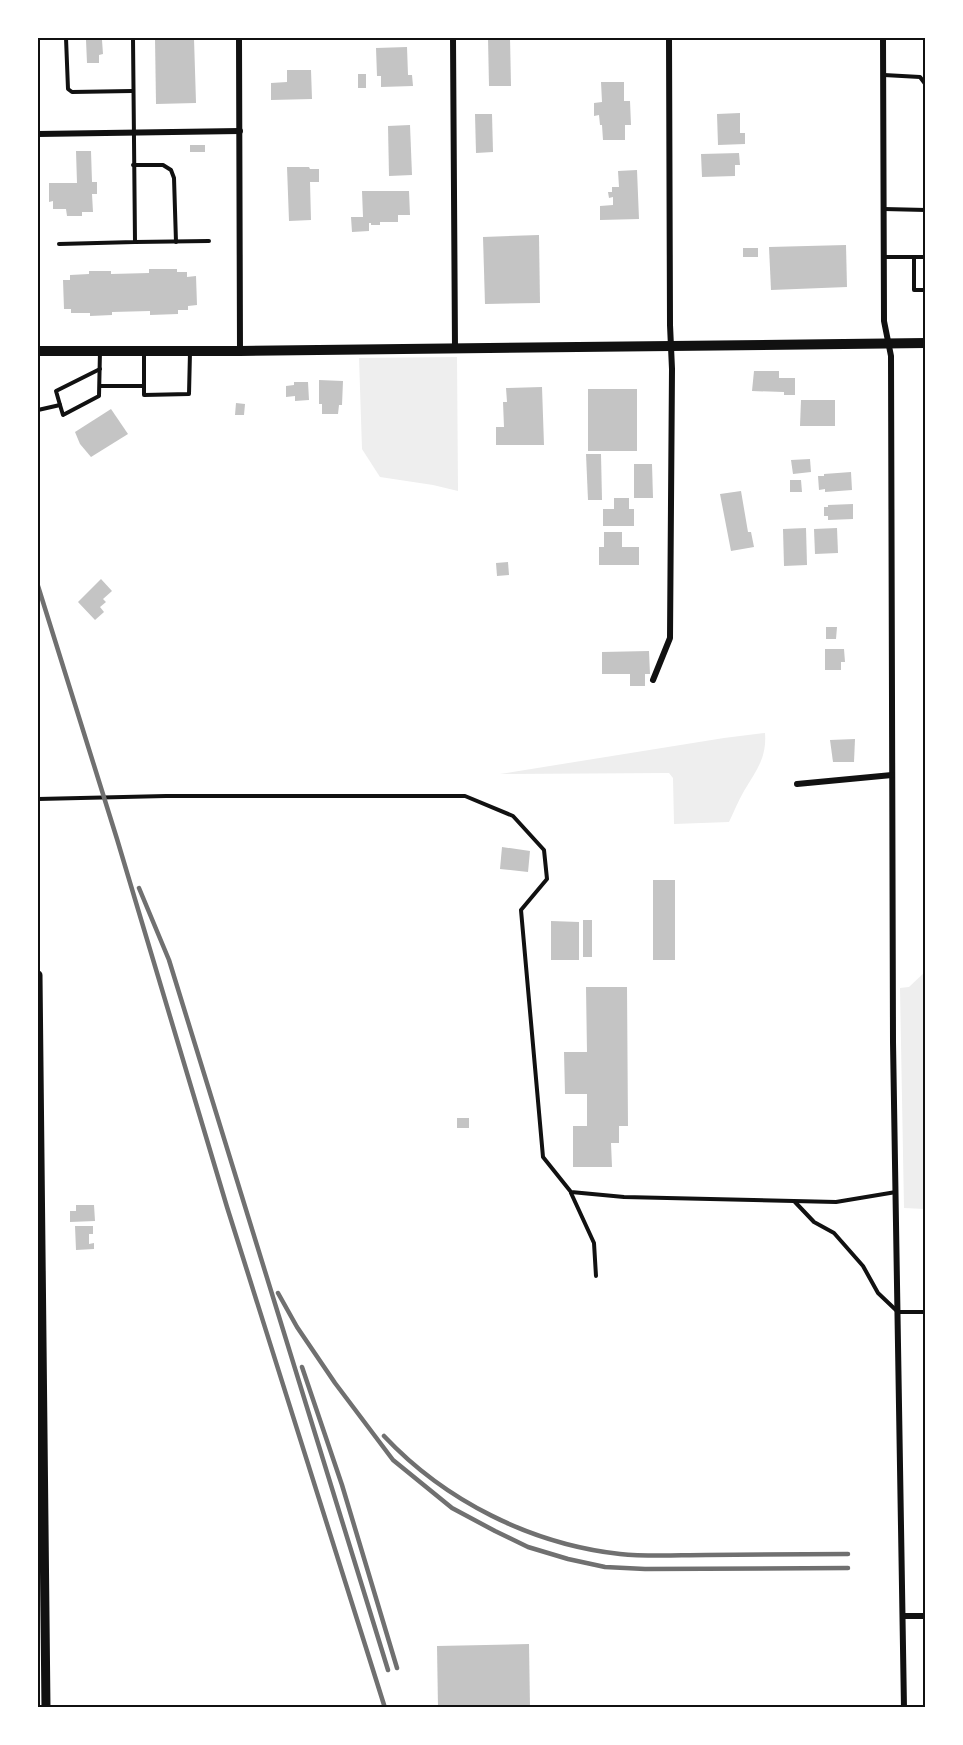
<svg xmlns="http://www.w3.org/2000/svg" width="963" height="1745" font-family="'PT Sans',sans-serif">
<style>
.green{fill:#eee}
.building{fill:#c4c4c4}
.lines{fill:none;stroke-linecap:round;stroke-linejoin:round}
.service{stroke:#111;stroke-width:4}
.minor{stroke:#111;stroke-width:6}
.tertiary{stroke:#111;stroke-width:9}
.secondary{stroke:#111;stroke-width:10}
.rail{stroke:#707070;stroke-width:4.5}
.neatline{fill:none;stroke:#111;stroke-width:2}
</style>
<rect width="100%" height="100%" fill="#fff"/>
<g class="green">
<polygon points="457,357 458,491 433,485 380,477 362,449 359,358"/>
<path d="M765 733C767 758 756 771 744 791 738 801 734 812 729 822L674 824 673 778 669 773 500 774 724 738Z"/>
<polygon points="925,972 925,1209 904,1208 900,988 909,987"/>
</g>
<g class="building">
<polygon points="155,38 194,38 196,103 156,104"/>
<polygon points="488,38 510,38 511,86 489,86"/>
<polygon points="86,40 102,40 103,54 99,55 99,63 87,63"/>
<polygon points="407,47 408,75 412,75 413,86 381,87 381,76 377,76 376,48"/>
<polygon points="287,70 311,70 312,99 271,100 271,83 287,82"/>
<rect x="358" y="74" width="8" height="14"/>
<polygon points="601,82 624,82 624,101 630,101 631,125 625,125 625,140 603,140 602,125 600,125 599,115 594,116 594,103 602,102"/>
<polygon points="740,113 740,133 745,133 745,144 718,145 717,114"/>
<polygon points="475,114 492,114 493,152 476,153"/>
<polygon points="410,125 412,175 389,176 388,126"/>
<rect x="190" y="145" width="15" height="7"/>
<polygon points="76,151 91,151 92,182 97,182 97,194 92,194 93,212 82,212 82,216 67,216 66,209 53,209 53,201 49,202 49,183 77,183"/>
<polygon points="739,153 740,165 735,165 735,176 702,177 701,154"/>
<polygon points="287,167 309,167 310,169 319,169 319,182 310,182 311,220 289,221"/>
<polygon points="637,170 639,219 600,220 600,206 613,205 613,197 609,198 608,192 612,192 612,187 619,187 618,171"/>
<polygon points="362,191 409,191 410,215 398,215 398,222 380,222 380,225 371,225 371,223 369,223 369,231 352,232 351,217 363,217"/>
<polygon points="539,235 540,303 485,304 483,237"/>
<polygon points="846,245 847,287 771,290 769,247"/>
<rect x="743" y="248" width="15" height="9"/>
<polygon points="149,269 177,269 177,272 187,272 187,277 196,276 197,305 188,306 188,310 178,310 178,314 150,315 150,311 112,312 112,315 90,316 90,313 71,313 71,309 64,309 63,280 70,280 70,275 89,274 89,271 111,271 111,274 149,273"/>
<polygon points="754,371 779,371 779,378 795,378 795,395 784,395 784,392 752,391"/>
<polygon points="319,380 343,381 342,405 339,405 338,414 322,414 322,404 319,404"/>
<polygon points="294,382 308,382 309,400 295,401 295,396 286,397 286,386 294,385"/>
<polygon points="542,387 544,445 496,445 496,427 504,427 503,402 507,402 506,388"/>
<rect x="588" y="389" width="49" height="62"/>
<polygon points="801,400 835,400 835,426 800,426"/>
<polygon points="236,403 245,404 244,415 235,415"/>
<polygon points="111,409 128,434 91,457 80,444 75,432"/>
<polygon points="586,454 601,454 602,500 588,500"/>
<polygon points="810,459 811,472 793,474 791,460"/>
<polygon points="634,464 652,464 653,498 634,498"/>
<polygon points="851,472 852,490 825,492 825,489 819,490 818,476 824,476 824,474"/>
<polygon points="790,480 801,480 802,492 790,492"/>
<polygon points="741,491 748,532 751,532 754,547 731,551 720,494"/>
<polygon points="614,498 629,498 629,509 634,509 634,526 603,526 603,509 614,509"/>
<polygon points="853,504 853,519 828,520 828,516 824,516 824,507 828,507 828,505"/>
<polygon points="806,528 807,565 784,566 783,529"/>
<polygon points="837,528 838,553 815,554 814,529"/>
<polygon points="604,532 622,532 622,547 639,547 639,565 599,565 599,547 604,547"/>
<polygon points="508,562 509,575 497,576 496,563"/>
<polygon points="101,579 112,591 103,599 106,602 100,607 104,612 95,620 78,602"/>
<polygon points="826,627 837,627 836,639 826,639"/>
<polygon points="825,649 844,649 845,662 841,662 841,670 825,670"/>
<polygon points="649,651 650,674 645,674 645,686 630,686 630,674 602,674 602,652"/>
<polygon points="855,739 854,762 833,762 830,740"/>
<polygon points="502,847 530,851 528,872 500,869"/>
<rect x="653" y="880" width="22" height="80"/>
<rect x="583" y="920" width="9" height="37"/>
<polygon points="551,921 579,922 579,960 551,960"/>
<polygon points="586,987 627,987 628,1126 619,1126 619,1143 611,1143 612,1167 573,1167 573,1126 587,1126 587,1094 565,1094 564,1052 587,1052"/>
<rect x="457" y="1118" width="12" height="10"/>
<polygon points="76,1205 94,1205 95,1221 70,1222 70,1211 76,1211"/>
<polygon points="75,1226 93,1226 93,1234 89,1234 89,1244 94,1243 94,1249 76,1250"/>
<polygon points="529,1644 530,1708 438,1708 437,1646"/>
</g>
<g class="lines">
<g class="service">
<polyline points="66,38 68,89 72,92 132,91"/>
<polyline points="884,75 920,77 926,85"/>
<polyline points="133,165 163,165 171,170 174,178 176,242"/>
<polyline points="884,209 926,210"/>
<polyline points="135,242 209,241"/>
<polyline points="59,244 135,242 133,38"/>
<polyline points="884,257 926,257"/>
<polyline points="914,257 914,290 926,290"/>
<polyline points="144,354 144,395 189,394 190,352"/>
<polyline points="100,386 144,386"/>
<polyline points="60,405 56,391 100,369"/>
<polyline points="38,410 60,405 63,415 99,396 100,351"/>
<polyline points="38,799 166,796 465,796 513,816 544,850 547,879 521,910 543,1157 571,1192 624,1197 836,1202 896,1192"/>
<polyline points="571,1193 594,1243 596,1276"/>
<polyline points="795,1202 814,1222 834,1233 863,1266 878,1293 898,1312 926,1312"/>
</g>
<g class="minor">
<polyline points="239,38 240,351"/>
<polyline points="453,38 455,348"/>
<polyline points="883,38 884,321 891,356 893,1042 904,1708"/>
<polyline points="38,134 240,131"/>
<polyline points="653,680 670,638 672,369 670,325 669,38"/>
<polyline points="797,784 892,775"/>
<polyline points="903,1616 926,1616"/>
</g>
<polyline class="tertiary" points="38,975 46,1708"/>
<polyline class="secondary" points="38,351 240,351 926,343"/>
<g class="rail">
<polyline points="38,586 117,839 227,1207 385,1708"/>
<polyline points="139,888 169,960 388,1670"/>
<polyline points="278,1293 297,1327 335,1383 393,1460 452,1508 495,1531 528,1547 568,1559 605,1567 645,1569 848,1568"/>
<polyline points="302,1367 342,1485 397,1668"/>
<path d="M384 1436C445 1501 531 1544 620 1554 648 1557 678 1555 706 1555 754 1555 801 1554 848 1554"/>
</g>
</g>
<rect width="963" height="1745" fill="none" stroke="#ffffff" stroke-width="78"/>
<rect x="39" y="39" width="885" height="1667" class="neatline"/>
</svg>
